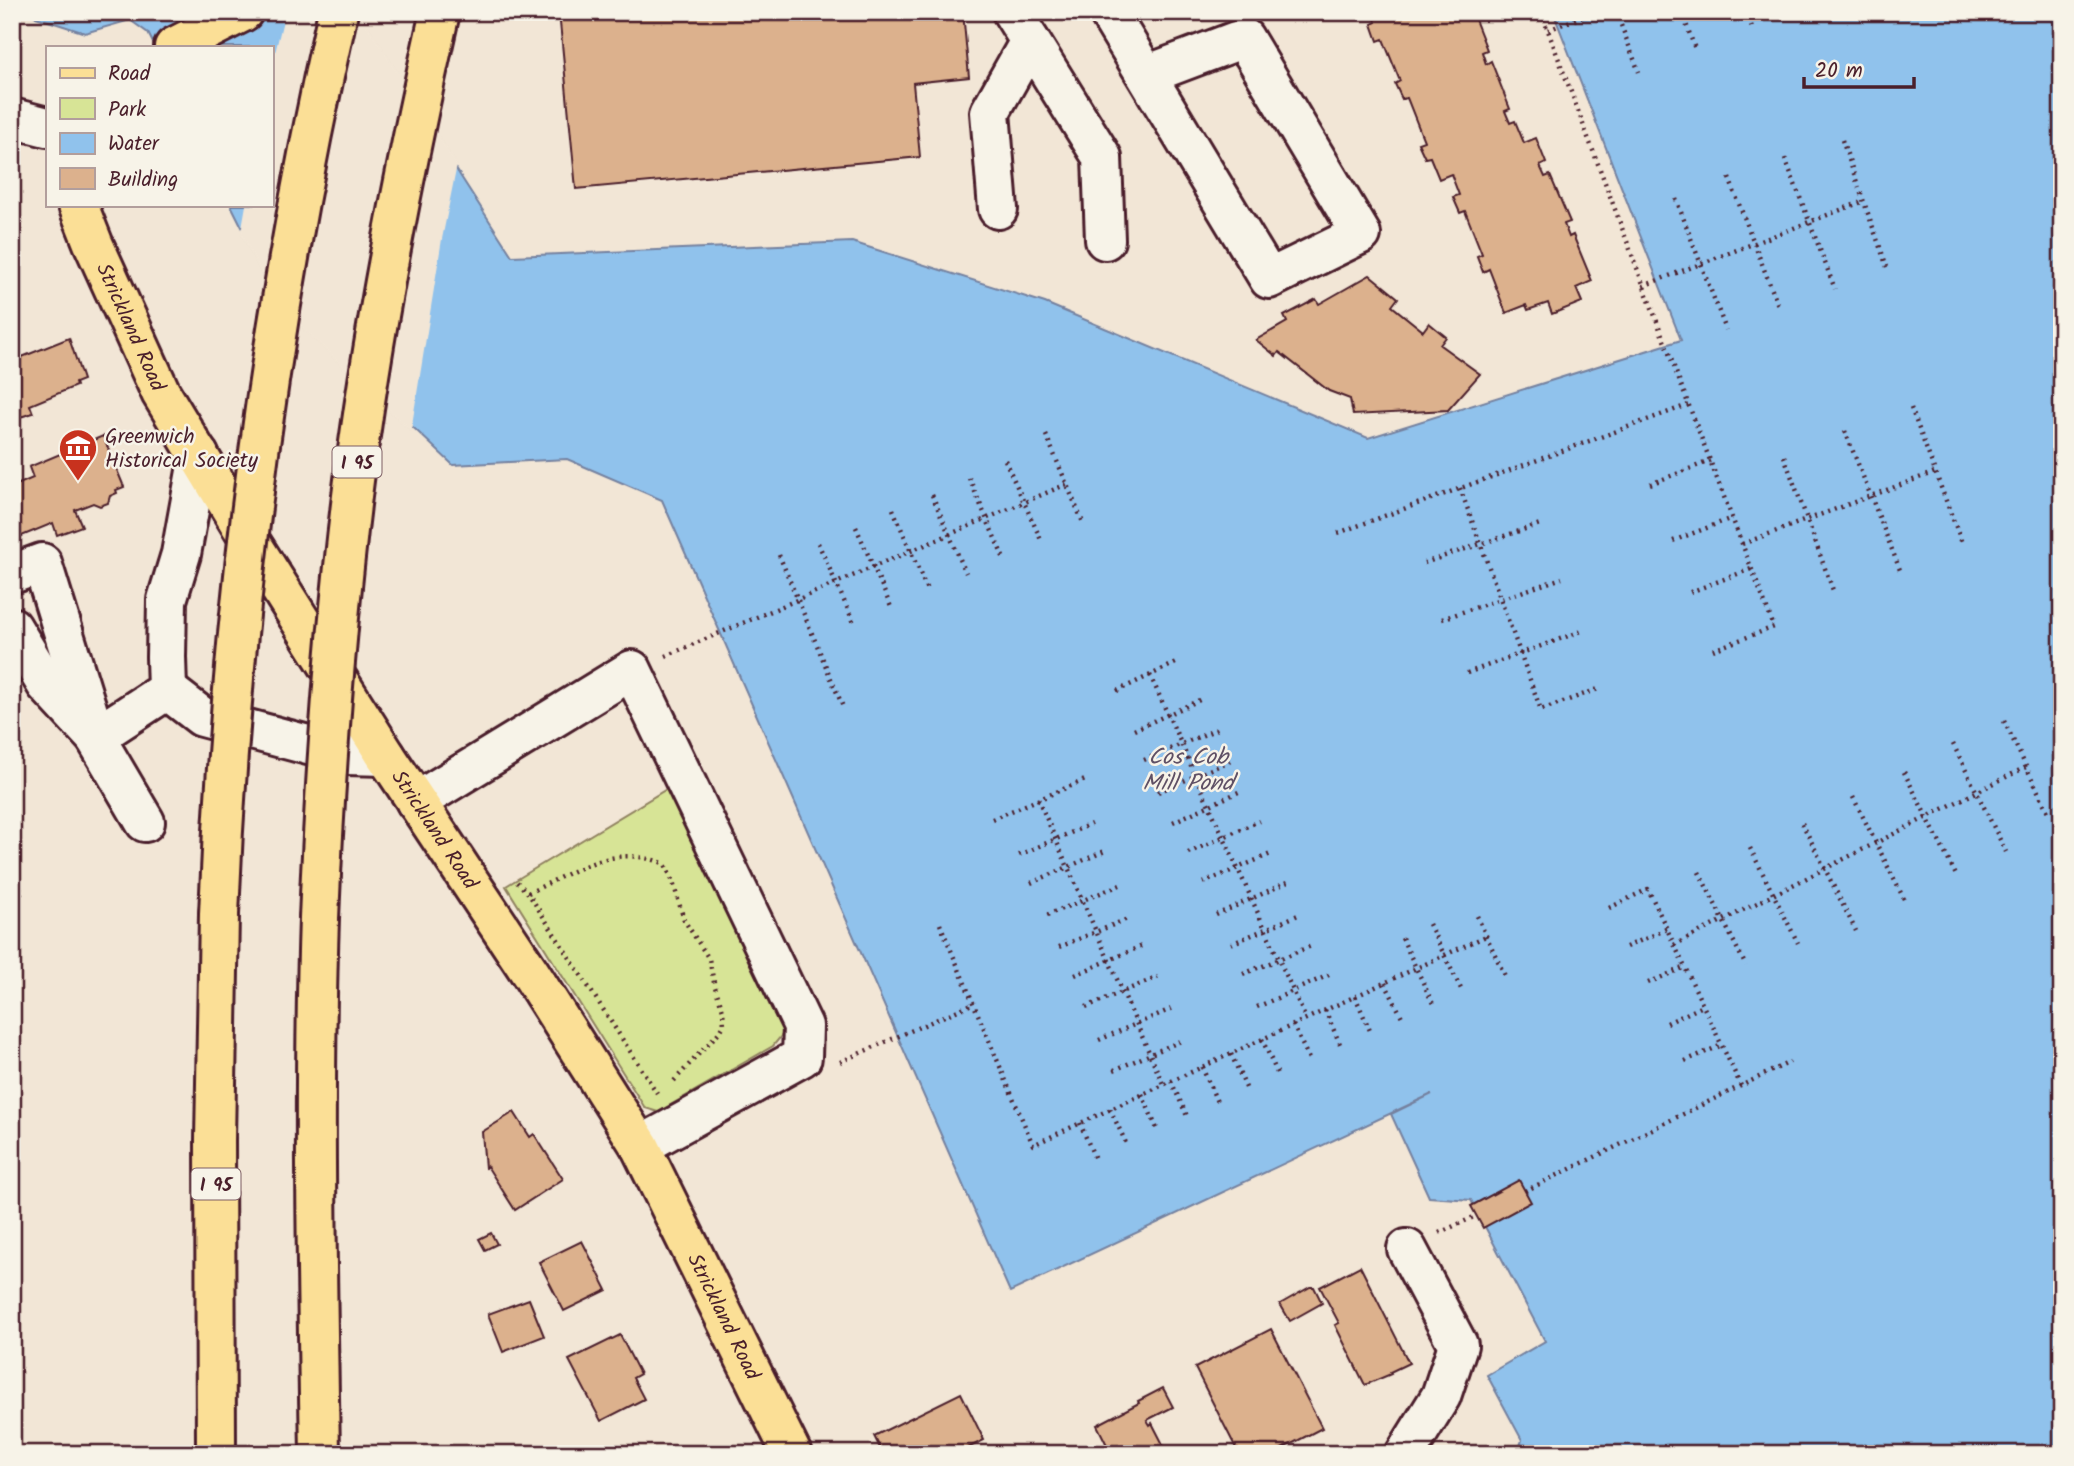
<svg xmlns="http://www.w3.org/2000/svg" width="2074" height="1466" font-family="Kalam,sans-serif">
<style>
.green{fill:#d7e496;stroke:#908260;stroke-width:2}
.water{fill:#90c2ec;stroke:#74819f;stroke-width:2}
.pier{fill:#f2e6d6}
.building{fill:#dcb18d;stroke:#4a1f2b;stroke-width:2}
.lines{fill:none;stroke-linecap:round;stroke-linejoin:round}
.minor-casing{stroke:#4a1f2b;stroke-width:44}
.major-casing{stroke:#4a1f2b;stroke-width:44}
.highway-casing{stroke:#4a1f2b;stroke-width:44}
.path{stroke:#4a1f2b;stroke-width:4.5;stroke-dasharray:2 5;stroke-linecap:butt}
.minor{stroke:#f7f3e8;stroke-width:38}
.major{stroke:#fbdf96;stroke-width:38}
.highway{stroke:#fbdf96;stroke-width:38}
.highway-bridge-casing{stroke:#4a1f2b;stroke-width:44;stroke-linecap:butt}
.highway-bridge{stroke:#fbdf96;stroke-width:38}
.labels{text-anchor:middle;stroke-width:5;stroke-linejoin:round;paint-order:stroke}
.shield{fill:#f7f3e8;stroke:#7e5f64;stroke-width:2}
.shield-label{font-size:19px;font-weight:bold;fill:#4a1f2b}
.street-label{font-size:21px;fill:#4a1f2b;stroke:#f7f3e8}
.poi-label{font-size:21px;fill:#4a1f2b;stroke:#f7f3e8;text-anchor:start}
.water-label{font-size:23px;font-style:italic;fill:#5f5065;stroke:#f7f3e8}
</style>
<rect width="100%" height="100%" fill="#f2e6d6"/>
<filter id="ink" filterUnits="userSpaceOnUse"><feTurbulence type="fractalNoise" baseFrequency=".0143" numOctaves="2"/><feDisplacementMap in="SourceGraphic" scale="14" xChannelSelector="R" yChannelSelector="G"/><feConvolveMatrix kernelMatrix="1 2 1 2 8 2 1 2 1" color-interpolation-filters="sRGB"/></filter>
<g filter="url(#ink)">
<polygon class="green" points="670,787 784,1014 782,1035 773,1046 658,1112 645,1108 506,886"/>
<polygon class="water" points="31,12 355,12 512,256 852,242 1045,303 1368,438 1681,340 1553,12 2062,12 2062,1454 1517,1454 1522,1440 1487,1375 1545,1341 1471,1200 1429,1197 1391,1114 1432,1094 1010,1292 662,500 567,459 453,465 279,301 231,205 271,205 271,47 155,47 148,33 130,20 85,33 36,17"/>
<polygon class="pier" points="285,12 359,12 457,165 442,239 411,431 276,303 241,233 246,205 271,205 271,69"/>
<g class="building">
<polygon points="559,12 963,12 969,77 913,83 920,157 576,189"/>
<polygon points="1373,12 1472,12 1487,50 1482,52 1486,64 1491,61 1510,109 1505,111 1510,123 1515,121 1524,143 1536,138 1546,163 1540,166 1545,177 1550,175 1570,222 1564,224 1569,237 1573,235 1592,281 1576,288 1582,302 1552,314 1548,303 1528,310 1526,305 1506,313 1489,269 1483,272 1477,256 1482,254 1465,211 1460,213 1453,197 1459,195 1451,174 1439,179 1430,157 1425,158 1418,143 1424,141 1407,98 1402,99 1395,84 1400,81 1383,39 1378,41 1372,24 1376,22"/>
<polygon points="1370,275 1398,298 1392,306 1423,331 1429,323 1446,337 1440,345 1480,374 1448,410 1353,415 1350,399 1329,391 1279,352 1276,356 1256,340 1287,322 1284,316 1316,299 1319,304"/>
<polygon points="69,338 83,380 75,383 76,386 30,405 33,413 20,417 17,411 12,413 12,361"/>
<polygon points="103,436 124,487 116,490 117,493 110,496 108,503 100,506 93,503 75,510 82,526 57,535 53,523 12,540 12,487 33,478 29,467"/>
<polygon points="12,876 21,888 19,889 22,894 12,901"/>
<polygon points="514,1112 530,1137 534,1134 563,1179 515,1210 487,1166 485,1168 482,1132"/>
<polygon points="1519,1180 1531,1202 1483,1228 1471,1206"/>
<polygon points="491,1233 497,1244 485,1250 479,1239"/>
<polygon points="582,1241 607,1290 564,1311 539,1262"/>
<polygon points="1360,1266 1409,1363 1390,1372 1391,1374 1365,1385 1335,1325 1339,1323 1320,1287"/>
<polygon points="1310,1287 1314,1287 1322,1303 1290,1321 1280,1304"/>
<polygon points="529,1299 544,1336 503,1352 488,1314"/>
<polygon points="1271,1329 1322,1428 1272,1454 1239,1454 1195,1368"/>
<polygon points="620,1335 640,1374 633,1378 644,1399 601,1421 569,1360"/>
<polygon points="1163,1388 1173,1407 1147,1420 1150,1425 1152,1423 1168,1454 1108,1454 1104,1447 1107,1445 1097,1425 1139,1403 1138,1401"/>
<polygon points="961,1393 984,1440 956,1454 883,1454 874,1436"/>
</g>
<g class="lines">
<g class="minor-casing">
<g id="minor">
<polyline points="1012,12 1102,157 1105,240"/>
<polyline points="1108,12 1269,279 1361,234 1244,38 1146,75"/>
<polyline points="12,118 47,127"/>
<polyline points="998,209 990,112 1030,41"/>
<polyline points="12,574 42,563 93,728"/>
<polyline points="12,627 46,684 95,737 145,822"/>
<polyline points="167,690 202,717 346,755 386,756"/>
<polyline points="95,737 167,690 166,657 167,600 181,554 199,455"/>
<polyline points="416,802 632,670 803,1026 802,1057 640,1146"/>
<polyline points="1405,1454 1441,1396 1458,1345 1407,1249"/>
</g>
</g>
<g class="major-casing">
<g id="major">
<polyline points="174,47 243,12"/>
<path id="s1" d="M78 205 93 243 161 393 252 544 386 756 531 974 640 1146 792 1454"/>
</g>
</g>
<g class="highway-casing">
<g id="highway">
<path d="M319 918C313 1097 317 1275 320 1454"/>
<polyline points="216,1454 215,1140 219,914"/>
</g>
</g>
<g class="path">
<polyline points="1541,12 1676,372 1774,627 1713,650"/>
<polyline points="1616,12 1639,72"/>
<polyline points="1682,12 1695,49"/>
<polyline points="1746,12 1753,30"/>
<polyline points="1548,30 1594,12"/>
<polyline points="1842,140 1887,267"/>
<polyline points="1785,158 1835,289"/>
<polyline points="1729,178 1779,308"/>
<polyline points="1676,199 1726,330"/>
<polyline points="1643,286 1864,201"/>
<polyline points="1911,408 1962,543"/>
<polyline points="1845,431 1900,570"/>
<polyline points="1046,435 1084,525"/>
<polyline points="1784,456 1834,593"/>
<polyline points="1005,460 1041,540"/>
<polyline points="969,478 1004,559"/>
<polyline points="1650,484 1710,461"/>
<polyline points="1460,488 1541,710 1601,688"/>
<polyline points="932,495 966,573"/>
<polyline points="893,509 927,590"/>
<polyline points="856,527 891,607"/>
<polyline points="1338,533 1688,405"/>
<polyline points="1673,541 1732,518"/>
<polyline points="818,543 854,623"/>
<polyline points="1742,544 1935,472"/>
<polyline points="779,555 843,707"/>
<polyline points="1424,563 1543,523"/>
<polyline points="1690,592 1751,569"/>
<polyline points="1442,619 1562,578"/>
<polyline points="666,656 1067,484"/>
<polyline points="1467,673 1582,631"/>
<polyline points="1150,675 1306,1019"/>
<polyline points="1117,691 1180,661"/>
<polyline points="2004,721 2049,814"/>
<polyline points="1134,730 1204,698"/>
<polyline points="1953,744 2006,852"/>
<polyline points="1144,760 1217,729"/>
<polyline points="1904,772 1956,875"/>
<polyline points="1158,792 1230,761"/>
<polyline points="1853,797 1906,903"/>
<polyline points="1038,799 1163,1084"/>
<polyline points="992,819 1085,780"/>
<polyline points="1173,822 1243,790"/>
<polyline points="1802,823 1856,931"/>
<polyline points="1750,848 1798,943"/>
<polyline points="1188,853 1259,821"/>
<polyline points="1019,855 1091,824"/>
<polyline points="1699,872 1746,966"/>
<polyline points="517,882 528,893 657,1093"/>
<polyline points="1031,883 1105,851"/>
<polyline points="1203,883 1273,853"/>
<path d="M528 893C575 872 612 842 665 864L673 882 684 920 709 959 715 987 723 1010 724 1025 721 1030 672 1083"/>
<polyline points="1609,908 1648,889 1741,1086"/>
<polyline points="1047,915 1120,885"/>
<polyline points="1216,915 1288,882"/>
<polyline points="1477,916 1505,976"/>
<polyline points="940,924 1033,1145 1486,936"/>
<polyline points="1429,924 1462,991"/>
<polyline points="1402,938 1434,1006"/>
<polyline points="1231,944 1298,915"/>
<polyline points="1674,945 2026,767"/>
<polyline points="1059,947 1130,918"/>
<polyline points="1626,947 1667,929"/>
<polyline points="1243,974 1314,945"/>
<polyline points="1075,975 1144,945"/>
<polyline points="1385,983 1402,1017"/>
<polyline points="1648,983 1685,967"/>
<polyline points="1355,996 1371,1033"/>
<polyline points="1086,1007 1158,977"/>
<polyline points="1257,1007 1329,975"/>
<polyline points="1325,1010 1340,1044"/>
<polyline points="1667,1023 1703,1006"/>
<polyline points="1293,1025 1310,1061"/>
<polyline points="1262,1039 1278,1075"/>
<polyline points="1099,1040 1171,1009"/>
<polyline points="1231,1054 1247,1090"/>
<polyline points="1685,1061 1722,1045"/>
<polyline points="840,1062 974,1003"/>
<polyline points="1202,1067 1217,1102"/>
<polyline points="1114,1070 1183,1040"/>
<polyline points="1171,1081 1187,1116"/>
<polyline points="1142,1094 1157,1129"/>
<polyline points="1110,1109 1127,1145"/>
<polyline points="1080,1123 1095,1159"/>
<polyline points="1525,1191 1790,1062"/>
<polyline points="1439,1233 1476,1216"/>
</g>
<use href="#minor" class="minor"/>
<use href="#major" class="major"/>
<use href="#highway" class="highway"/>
<g class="highway-bridge-casing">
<g id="highway-bridge">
<path d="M219 914C231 610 271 309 338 12"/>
<path d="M319 918C325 777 335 636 352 496 372 333 404 172 440 12"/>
</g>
</g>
<use href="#highway-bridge" class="highway-bridge"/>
</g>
</g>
<defs>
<g id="museum-pin" transform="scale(2.0125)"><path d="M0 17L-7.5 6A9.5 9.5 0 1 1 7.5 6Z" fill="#c8321e" stroke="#f7f3e8"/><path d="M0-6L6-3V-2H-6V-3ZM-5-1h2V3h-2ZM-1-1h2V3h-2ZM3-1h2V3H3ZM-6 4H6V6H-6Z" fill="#fff"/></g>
</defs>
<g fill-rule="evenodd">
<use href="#museum-pin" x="78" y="448"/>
</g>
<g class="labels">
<g class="shield">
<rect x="332.5" y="446.5" width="49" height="31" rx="5"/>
<rect x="191.5" y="1168.5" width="49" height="31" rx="5"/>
</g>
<g class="shield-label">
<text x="357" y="469">I 95</text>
<text x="216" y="1191">I 95</text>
</g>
<g class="street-label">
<text dy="7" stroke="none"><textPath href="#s1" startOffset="133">Strickland Road</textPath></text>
<text dy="7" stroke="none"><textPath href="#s1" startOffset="721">Strickland Road</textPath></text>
<text dy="7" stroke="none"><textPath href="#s1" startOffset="1288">Strickland Road</textPath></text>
</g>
<g class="poi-label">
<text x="105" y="443">Greenwich<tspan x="105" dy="24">Historical Society</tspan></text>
</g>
<g class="water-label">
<text x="1188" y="764">Cos Cob<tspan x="1188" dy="26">Mill Pond</tspan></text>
</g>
</g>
<rect width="2074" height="1466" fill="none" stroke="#f7f3e8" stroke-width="42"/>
<rect x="21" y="21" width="2032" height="1424" fill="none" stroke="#4a1f2b" stroke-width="2.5" filter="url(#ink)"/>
<rect x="46" y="46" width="228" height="161" fill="#f7f3e8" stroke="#b29e9c" stroke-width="2"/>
<rect x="60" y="68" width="35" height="10" fill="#fbdf96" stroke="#b29e9c" stroke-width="2"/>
<text x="108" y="80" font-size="21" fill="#4a1f2b">Road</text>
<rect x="60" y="98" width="35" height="21" fill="#d7e496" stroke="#b29e9c" stroke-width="2"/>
<text x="108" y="116" font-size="21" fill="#4a1f2b">Park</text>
<rect x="60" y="133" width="35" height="21" fill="#90c2ec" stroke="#b29e9c" stroke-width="2"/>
<text x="108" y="150" font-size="21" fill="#4a1f2b">Water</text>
<rect x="60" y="168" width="35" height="21" fill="#dcb18d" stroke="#b29e9c" stroke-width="2"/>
<text x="108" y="186" font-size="21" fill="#4a1f2b">Building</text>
<path d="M1804 77v10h110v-10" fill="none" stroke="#4a1f2b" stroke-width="3.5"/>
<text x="1815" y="77" font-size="21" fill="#4a1f2b" stroke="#f7f3e8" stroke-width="5" paint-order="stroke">20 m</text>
</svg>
